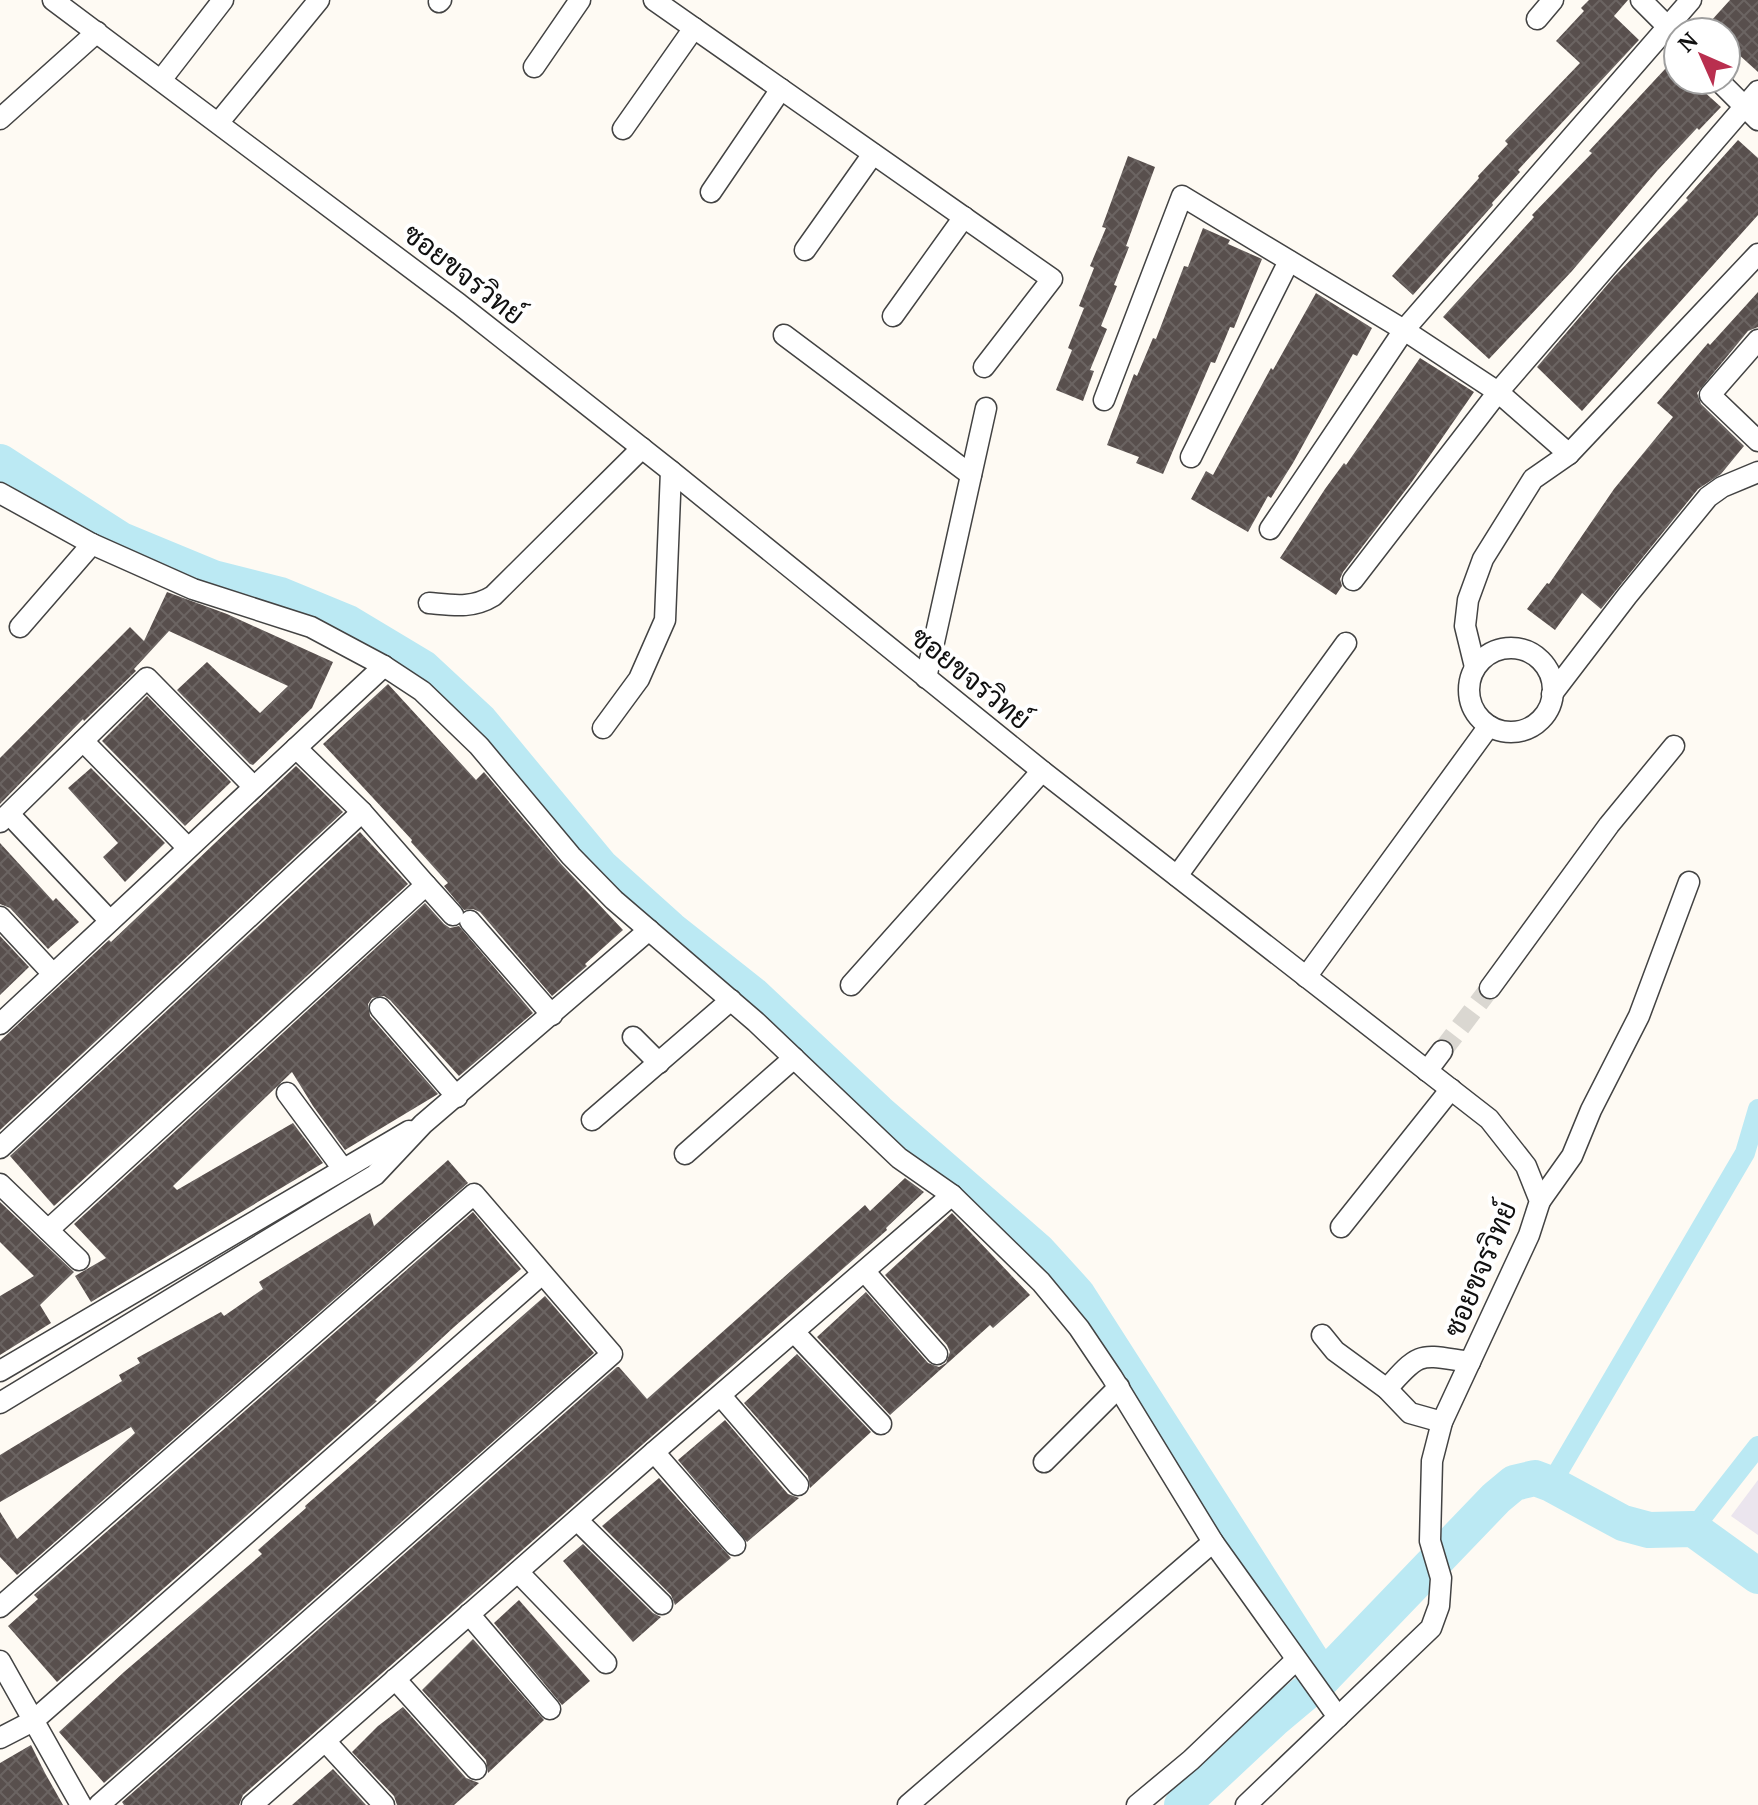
<svg xmlns="http://www.w3.org/2000/svg" width="1758" height="1805" font-family="'PT Serif',Sarabun,serif">
<style>
.industrial{fill:#ebe5ee}
.lines{fill:none;stroke-linecap:round;stroke-linejoin:round}
.canal{stroke:#bbe9f3;stroke-width:20}
.river{stroke:#bbe9f3;stroke-width:36}
.building{fill:url(#building-cross-hatch)}
.minor-tunnel{stroke:#dad7d1;stroke-width:20;stroke-dasharray:20 10;stroke-linecap:butt}
.minor-casing{stroke:#434343;stroke-width:23}
.minor{stroke:#fff;stroke-width:20}
.labels{text-anchor:middle;stroke-width:8;stroke-linejoin:round;paint-order:stroke}
.street-label{font-size:28px;fill:#101010;stroke:#fff}
</style>
<defs>
<pattern id="building-cross-hatch" width="8" height="8" patternUnits="userSpaceOnUse" patternTransform="scale(2)"><rect width="8" height="8" fill="#584f4d"/><path d="M0 0l8 8M0 8l8-8" fill="none" stroke="#6b6462"/></pattern>
</defs>
<rect width="100%" height="100%" fill="#fefaf3"/>
<polygon class="industrial" points="1758,1480 1758,1535 1731,1516"/>
<g class="lines">
<g class="canal">
<polyline points="1551,1484 1745,1153 1758,1109"/>
<polyline points="1693,1529 1758,1446"/>
</g>
<g class="river">
<polyline points="0,462 121,540 213,578 280,595 348,623 423,668 480,721 601,867 670,929 752,994 878,1112 1038,1251 1077,1294 1323,1678"/>
<polyline points="1182,1805 1273,1720 1323,1678 1496,1498 1514,1483 1535,1478 1551,1484 1623,1523 1649,1530 1693,1529 1758,1576"/>
</g>
</g>
<g class="building">
<polygon points="1589,0 1628,0 1614,16 1639,40 1518,170 1520,172 1492,203 1493,205 1413,295 1392,276 1479,178 1478,176 1508,144 1505,141 1580,63 1556,41 1584,11 1581,8"/>
<polygon points="1730,0 1758,0 1758,72 1726,43 1726,32 1701,32"/>
<polygon points="1678,55 1678,80 1691,80 1721,107 1699,130 1697,128 1657,171 1572,271 1489,359 1443,317 1534,217 1532,215 1592,153 1589,151"/>
<polygon points="1738,140 1758,158 1758,215 1582,411 1537,367 1614,277 1688,200 1686,198"/>
<polygon points="1128,156 1155,167 1126,246 1129,247 1114,285 1117,286 1101,326 1107,329 1090,370 1094,371 1083,401 1056,390 1072,350 1068,348 1084,308 1079,306 1094,268 1090,266 1106,228 1102,227"/>
<polygon points="1203,228 1230,240 1228,244 1262,259 1234,328 1230,327 1215,363 1211,362 1163,474 1136,463 1139,457 1107,445 1134,374 1137,376 1153,338 1156,339 1184,266 1188,267"/>
<polygon points="1758,292 1758,327 1748,331 1697,393 1701,404 1744,446 1721,474 1698,489 1601,609 1582,593 1555,630 1527,609 1547,583 1549,584 1614,489 1673,417 1657,403 1708,343 1710,345"/>
<polygon points="1316,293 1372,328 1357,356 1353,354 1293,463 1271,498 1268,496 1248,532 1191,499 1206,471 1213,475 1271,368 1273,370"/>
<polygon points="1420,358 1474,392 1411,483 1343,572 1340,579 1342,586 1336,595 1280,558 1325,489 1344,463 1346,465"/>
<polygon points="167,592 227,614 333,662 312,708 253,765 250,764 177,690 207,662 260,713 288,686 169,631 134,669 136,671 84,721 83,719 0,804 0,758 130,627 144,641"/>
<polygon points="388,684 476,780 484,772 561,864 623,930 585,964 587,966 552,996 480,912 473,909 464,910 444,886 448,883 411,842 412,840 323,744"/>
<polygon points="147,696 231,782 185,826 102,741"/>
<polygon points="296,766 343,812 0,1130 0,1041 109,940 111,942"/>
<polygon points="91,768 165,843 125,882 103,857 118,843 68,788"/>
<polygon points="360,832 408,884 54,1206 10,1156"/>
<polygon points="0,843 53,901 56,898 79,922 48,949 10,908 0,904"/>
<polygon points="425,903 444,924 450,928 459,926 533,1013 459,1076 390,1000 384,996 372,998 368,1004 370,1016 438,1094 345,1150 313,1106 292,1072 173,1186 177,1190 293,1123 323,1163 91,1302 75,1276 106,1258 74,1224"/>
<polygon points="0,936 29,967 0,995"/>
<polygon points="448,1160 468,1183 17,1575 0,1557 0,1512 17,1539 135,1433 131,1427 0,1502 0,1455 122,1381 119,1375 140,1363 137,1358 221,1312 224,1316 263,1289 259,1282 370,1213 374,1226"/>
<polygon points="905,1178 924,1192 886,1228 887,1230 243,1795 239,1805 124,1805 122,1802 617,1367 619,1367 647,1399 865,1205 870,1211"/>
<polygon points="0,1202 74,1272 40,1305 51,1323 0,1355 0,1296 34,1276 0,1242"/>
<polygon points="473,1212 521,1269 454,1327 375,1400 377,1401 57,1682 8,1626 38,1599 34,1595"/>
<polygon points="952,1213 1030,1295 993,1328 990,1325 890,1415 817,1337 866,1292 928,1363 939,1367 946,1363 950,1352 947,1345 885,1275"/>
<polygon points="545,1296 594,1353 104,1783 59,1732 124,1672 262,1554 258,1550 306,1508 305,1506"/>
<polygon points="797,1354 871,1432 810,1488 808,1476 744,1403"/>
<polygon points="725,1420 788,1494 799,1498 747,1542 678,1460"/>
<polygon points="659,1478 731,1558 675,1605 671,1595 602,1526"/>
<polygon points="583,1544 653,1613 661,1617 633,1642 563,1561"/>
<polygon points="519,1600 590,1681 562,1705 494,1623"/>
<polygon points="473,1639 544,1720 488,1773 486,1760 422,1690"/>
<polygon points="403,1707 466,1778 479,1783 454,1805 397,1805 394,1796 352,1752 378,1726"/>
<polygon points="31,1745 45,1773 63,1805 0,1805 0,1763"/>
<polygon points="333,1769 366,1805 292,1805"/>
</g>
<g class="lines">
<polyline class="minor-tunnel" points="1442,1051 1490,988"/>
<g class="minor-casing">
<g id="minor">
<polyline points="53,0 459,304 671,471 1042,771 1489,1119 1526,1166 1540,1201 1529,1235 1442,1422 1432,1461 1430,1541 1441,1578 1439,1606 1431,1628 1246,1805"/>
<polyline points="654,0 1052,279 984,367"/>
<polyline points="1641,0 1678,37"/>
<polyline points="439,2 441,0"/>
<polyline points="1537,19 1553,0"/>
<polyline points="534,67 580,0"/>
<polyline points="161,80 223,0"/>
<polyline points="1718,80 1758,120"/>
<polyline points="0,119 97,32"/>
<polyline points="219,122 319,0"/>
<polyline points="623,129 694,28"/>
<polyline points="711,192 781,89"/>
<polyline points="805,250 873,154"/>
<polyline points="893,316 964,217"/>
<polyline points="784,335 971,475"/>
<polyline points="1758,340 1710,395 1758,441"/>
<polyline points="1104,400 1182,196 1404,330 1498,392 1569,454 1533,479 1483,559 1468,600 1465,626 1475,667"/>
<polyline points="1569,454 1758,254"/>
<polyline points="1191,457 1289,261"/>
<polyline points="0,493 92,544 193,589 311,627 384,666 422,691 479,746 571,856 614,900 756,1022 899,1158 952,1195 1041,1282 1079,1328 1112,1377 1213,1542 1338,1717"/>
<polyline points="1270,529 1404,330 1691,0"/>
<polyline points="1353,580 1498,392 1758,91"/>
<path d="M429 603C452 605 472 609 493 596L642 448"/>
<polyline points="20,627 92,544"/>
<circle cx="1511" cy="690" r="42"/>
<polyline points="926,678 986,408"/>
<polyline points="1552,694 1627,596 1708,497 1722,487 1758,472"/>
<polyline points="603,728 639,679 665,620 671,471"/>
<polyline points="83,741 188,848"/>
<polyline points="9,814 110,921"/>
<polyline points="0,822 147,678 254,787"/>
<polyline points="1177,876 1346,643"/>
<polyline points="426,885 453,915"/>
<polyline points="0,917 53,974"/>
<polyline points="470,921 552,1015"/>
<polyline points="1306,977 1489,726"/>
<polyline points="851,985 1042,771"/>
<polyline points="1490,988 1609,825 1674,746"/>
<polyline points="380,1008 457,1097"/>
<polyline points="0,1024 384,666"/>
<polyline points="633,1037 659,1063"/>
<polyline points="1427,1071 1442,1051"/>
<polyline points="287,1093 343,1169"/>
<polyline points="592,1120 731,1000"/>
<polyline points="0,1148 362,812"/>
<polyline points="685,1154 794,1058"/>
<polyline points="0,1184 79,1260"/>
<polyline points="1540,1201 1572,1156 1591,1110 1639,1016 1689,882"/>
<polyline points="1341,1227 1451,1089"/>
<polyline points="48,1230 426,885 362,812 296,748"/>
<polyline points="865,1272 937,1354"/>
<polyline points="794,1332 881,1424"/>
<polyline points="1322,1335 1335,1351 1387,1389 1410,1413 1442,1422"/>
<polyline points="0,1371 409,1131"/>
<path d="M1387 1389C1421 1349 1421 1355 1470 1362"/>
<polyline points="721,1396 798,1485"/>
<polyline points="0,1403 375,1175 423,1124 649,930"/>
<polyline points="654,1452 735,1545"/>
<polyline points="1044,1462 1119,1387"/>
<polyline points="577,1520 662,1604"/>
<polyline points="518,1572 606,1663"/>
<polyline points="0,1607 474,1194 612,1354 99,1805"/>
<polyline points="469,1614 550,1709"/>
<polyline points="0,1661 81,1805"/>
<polyline points="395,1679 476,1769"/>
<polyline points="0,1738 33,1721 542,1274"/>
<polyline points="325,1741 384,1805"/>
<polyline points="252,1805 654,1452 952,1195"/>
<polyline points="908,1805 1213,1542"/>
<polyline points="1137,1805 1191,1760 1296,1660"/>
</g>
</g>
<use href="#minor" class="minor"/>
</g>
<g class="labels">
<g class="street-label">
<text transform="translate(464 274) rotate(38)" y="10">ซอยขจรวิทย์</text>
<text transform="translate(971 678) rotate(39)" y="10">ซอยขจรวิทย์</text>
<text transform="translate(1480 1269) rotate(-67)" y="10">ซอยขจรวิทย์</text>
</g>
</g>
<g transform="translate(1702 56) rotate(315)"><circle r="38" fill="#ffffff" stroke="#9f9f9f" stroke-width="2"/>
<path d="M0-6L14 30L0 20L-14 30Z" fill="#b92f4f"/>
<text y="-12" font-size="22" font-weight="bold" text-anchor="middle" fill="#101010">N</text>
</g>
</svg>
